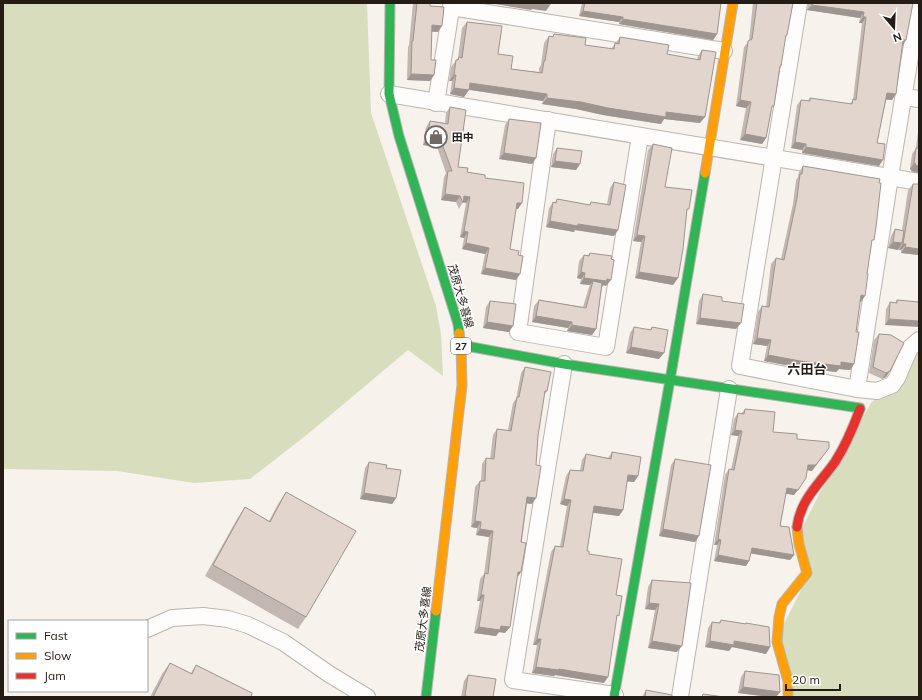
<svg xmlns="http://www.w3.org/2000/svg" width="922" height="700" font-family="Mulish,'Noto Sans JP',sans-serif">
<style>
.forest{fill:#d8ddbe}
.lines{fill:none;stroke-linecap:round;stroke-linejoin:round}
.street-casing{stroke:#bcb4af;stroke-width:18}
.fast-casing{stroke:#bcb4af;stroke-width:11}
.slow-casing{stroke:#bcb4af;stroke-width:11}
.jam-casing{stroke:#bcb4af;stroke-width:11}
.street{stroke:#fefdfc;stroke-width:16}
.fast{stroke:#30b455;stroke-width:9}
.slow{stroke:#ff9f0a;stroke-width:9}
.jam{stroke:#e5322d;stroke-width:9}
.wall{fill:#c2b7b1}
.shaded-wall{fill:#9e9590}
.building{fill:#e2d5ce;stroke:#9e9590}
.labels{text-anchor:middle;stroke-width:3;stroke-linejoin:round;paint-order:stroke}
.shield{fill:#fff;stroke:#66605b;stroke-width:1}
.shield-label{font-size:10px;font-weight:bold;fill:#251c15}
.poi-label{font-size:11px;font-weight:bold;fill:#251c15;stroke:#fff;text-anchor:start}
.street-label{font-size:11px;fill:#251c15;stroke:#fff}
.quarter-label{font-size:13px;font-weight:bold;fill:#251c15;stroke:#fff}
</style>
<rect width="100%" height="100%" fill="#f8f2ed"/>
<g class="forest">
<polygon points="3,3 367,3 371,113 436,306 441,334 443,376 408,350 309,433 250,479 194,483 117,471 3,469"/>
<polygon points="919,346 919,697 794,697 780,632 801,590 801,530 828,477 871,403 880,395"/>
</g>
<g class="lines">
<g class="street-casing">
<g id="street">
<polyline points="799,3 740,366 857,389 877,391 892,385 897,378 910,348 919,340"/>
<polyline points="451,7 724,51"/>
<polyline points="389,94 919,182"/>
<polyline points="904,97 919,99"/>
<polyline points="436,103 452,3"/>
<polyline points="548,120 518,332 606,347 640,136"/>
<polyline points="564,364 513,680 615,695"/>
<polyline points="857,389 890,177 919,3"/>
<polyline points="147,629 172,618 203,616 228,619 248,625 283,642 329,674 367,697"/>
<polyline points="680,697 729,389"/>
</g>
</g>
<g class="fast-casing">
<g id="fast">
<polyline points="390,3 389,94 399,136 458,324 459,333"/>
<polyline points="461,345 564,364 860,408 860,409"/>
<polyline points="426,697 436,611"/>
<polyline points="614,697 670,380 705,173"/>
</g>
</g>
<g class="slow-casing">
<g id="slow">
<polyline points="705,173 733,3"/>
<polyline points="436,611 462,385 461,345 459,333"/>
<polyline points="788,697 788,681 777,642 779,617 782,604 807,573 799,544 797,527"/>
</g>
</g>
<g class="jam-casing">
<path id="jam" d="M797 527C800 500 820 483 835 462 846 445 853 428 860 409"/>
</g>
<use href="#street" class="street"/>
<use href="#fast" class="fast"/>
<use href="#slow" class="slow"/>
<use href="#jam" class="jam"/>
</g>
<g class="wall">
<polygon points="413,3 430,3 430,6 438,32 432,32 431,60 434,75 430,81 407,80 408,47 409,45"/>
<polygon points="582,3 721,3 717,34 713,40 619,24 619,22 579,16"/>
<polygon points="753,3 793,3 787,35 785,38 766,138 762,144 740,140 746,108 736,106 744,47 749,41"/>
<polygon points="808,3 913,3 902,46 892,100 886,100 877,143 879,166 802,153 802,150 791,148 797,105 801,100 808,101 810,98 850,104 853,100 862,23 859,23 860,18 807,10"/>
<polygon points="467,22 498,54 511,69 539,72 539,68 541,65 544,43 549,36 552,37 554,34 585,45 611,49 620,37 667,54 697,60 698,56 702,50 700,123 664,119 661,124 603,115 576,109 542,104 543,101 469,90 464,97 450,94 452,81 449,81 451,67 458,58 462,28"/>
<polygon points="450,107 458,167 467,172 485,178 518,209 516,209 510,249 518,255 516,280 481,274 485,254 462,249 464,238 460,237 466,203 463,202 459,209 456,202 441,200 444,177 446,173 437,147 423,145 426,127 430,121 445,123 446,113"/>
<polygon points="509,119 536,158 532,164 499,159 505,125"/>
<polygon points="919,124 919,173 911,171 911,170 910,169 912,154 916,148"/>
<polygon points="653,144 665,187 686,213 678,278 673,285 635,278 641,242 633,241 648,150"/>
<polygon points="557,148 580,164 576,170 551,167 553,154"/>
<polygon points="803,166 871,244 861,302 860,302 856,332 854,364 850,370 839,369 836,372 796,367 764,361 767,346 753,344 758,312 762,306 766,307 771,264 776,258 781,259 793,204 796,180 798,177 799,172"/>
<polygon points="614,182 614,236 575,230 574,232 546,227 549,208 553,202 555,202 557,199 589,205 591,202 607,204 610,188"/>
<polygon points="913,184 919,255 901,253 901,250 899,250 899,248 898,250 888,248 891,236 895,229 902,230 908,190"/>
<polygon points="590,253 606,286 603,285 602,287 596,329 592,335 567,331 568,328 532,322 534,306 539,300 583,307 589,287 590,285 580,284 581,279 577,278 579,261 584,255 588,255"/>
<polygon points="703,294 722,301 736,329 696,324 699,301"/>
<polygon points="897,300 919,302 885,325 886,309 890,302 895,303"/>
<polygon points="490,301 509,332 483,328 486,307"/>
<polygon points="634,327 649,330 652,327 659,359 626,353 630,333"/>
<polygon points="879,334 891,335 886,377 882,379 869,373 874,340"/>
<polygon points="525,367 547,391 544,395 538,436 532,504 527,503 517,578 505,633 499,632 496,636 474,633 480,601 477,601 480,579 484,574 489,537 476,535 477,528 471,527 475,487 480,481 481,481 482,464 486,458 490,459 493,435 497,429 508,430 513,403 516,399 521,373"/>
<polygon points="745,409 773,432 797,439 812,471 807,470 794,495 786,494 780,526 794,555 790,560 751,553 749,561 746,566 714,561 717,545 714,545 725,475 729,469 731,470 738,436 731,435 734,419 738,413 741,414"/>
<polygon points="612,452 638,476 634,482 627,481 623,510 619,516 593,513 587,551 589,554 616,595 616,619 604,683 555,675 554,676 532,673 537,645 533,645 551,552 555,546 560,547 567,506 560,504 566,476 570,470 580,471 582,460 586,454 608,458"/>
<polygon points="675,459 695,542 659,536 671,465"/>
<polygon points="369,462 386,468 396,498 392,504 360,499 365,468"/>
<polygon points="286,492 306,617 298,629 205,576 237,519 245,507 269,521 278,504"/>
<polygon points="652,580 677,652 648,648 655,610 645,609 648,587"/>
<polygon points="721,620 745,624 746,623 770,647 766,654 732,647 729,651 705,647 708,628 712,622 718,623"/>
<polygon points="170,663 191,673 196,665 251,697 150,697 162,674"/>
<polygon points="745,671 780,692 776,697 771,697 738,693 741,677"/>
<polygon points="468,675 493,697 461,697 464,681"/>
<polygon points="646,690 672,697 642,697"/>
</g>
<g class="shaded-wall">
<polygon points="489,3 536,3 550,5 546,11 532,9 531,10"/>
<polygon points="812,5 864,12 860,18 807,10"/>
<polygon points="583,11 623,17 619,22 579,16"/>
<polygon points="863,17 866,17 862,23 859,23"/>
<polygon points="623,19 717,34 713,40 619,24"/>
<polygon points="432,25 442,26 438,32 428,31"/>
<polygon points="903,40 906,40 902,46"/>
<polygon points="411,74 434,75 430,81 407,80"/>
<polygon points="454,75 456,75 452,81 449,81"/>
<polygon points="470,83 547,94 543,101 465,89"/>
<polygon points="454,88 469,90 464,97 450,94"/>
<polygon points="887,93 896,94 892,100 883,99"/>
<polygon points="547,98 666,112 705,117 700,123 664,119 661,124 603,115 576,109 542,104"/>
<polygon points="740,100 751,102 746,108 736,106"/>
<polygon points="745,134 766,138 762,144 740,140"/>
<polygon points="427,139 441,141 437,147 423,145"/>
<polygon points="795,142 806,144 802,150 791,148"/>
<polygon points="806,147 883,160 879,166 802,153"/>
<polygon points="504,153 536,158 532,164 499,159"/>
<polygon points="555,161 580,164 576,170 551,167"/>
<polygon points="914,163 916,164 911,170 910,169"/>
<polygon points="915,165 919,166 919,173 911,171"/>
<polygon points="445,194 460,196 456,202 441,200"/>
<polygon points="464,196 470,197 466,203 463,202"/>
<polygon points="517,203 522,203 518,209 513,209"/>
<polygon points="550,221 578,224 618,230 614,236 575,230 574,232 546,227"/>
<polygon points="464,231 468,232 464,238 460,237"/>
<polygon points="637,235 645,236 641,242 633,241"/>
<polygon points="893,242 902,243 898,250 888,248"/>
<polygon points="466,243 489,248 485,254 462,249"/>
<polygon points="903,244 906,244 901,250 899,250"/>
<polygon points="905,247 919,249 919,255 901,253"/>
<polygon points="485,268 520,274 516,280 481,274"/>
<polygon points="581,272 585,273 581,279 577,278"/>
<polygon points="639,272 678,278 673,285 635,278"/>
<polygon points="584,278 607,279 611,280 606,286 603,285 602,287 593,281 590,285 580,284"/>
<polygon points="861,295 865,296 861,302 857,301"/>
<polygon points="536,316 572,322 568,328 532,322"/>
<polygon points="700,318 741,323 736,329 696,324"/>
<polygon points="889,319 919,321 919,327 885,325"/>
<polygon points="487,322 513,326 509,332 483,328"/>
<polygon points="572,325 596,329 592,335 567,331"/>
<polygon points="757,338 771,340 767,346 753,344"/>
<polygon points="631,347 664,353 659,359 626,353"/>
<polygon points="768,355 841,362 854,364 850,370 839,369 836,372 796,367 764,361"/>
<polygon points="890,371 886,377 882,379 886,373"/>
<polygon points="735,430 742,431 738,436 731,435"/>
<polygon points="829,448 812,471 805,470 808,465"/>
<polygon points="628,475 638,476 634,482 623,481"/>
<polygon points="787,488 798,490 794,495 783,493"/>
<polygon points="364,493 396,498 392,504 360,499"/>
<polygon points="527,497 536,498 532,504 523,503"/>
<polygon points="564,499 571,500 567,506 560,504"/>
<polygon points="594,506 623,510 619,516 590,512"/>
<polygon points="475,521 481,522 477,528 471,527"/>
<polygon points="480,529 493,531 489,537 476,535"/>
<polygon points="663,529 699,536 695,542 659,536"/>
<polygon points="718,539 721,540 717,545 714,545"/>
<polygon points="752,548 794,555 790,560 748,553"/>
<polygon points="718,555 749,561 746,566 714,561"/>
<polygon points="518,572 521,572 517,578"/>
<polygon points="481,595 484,595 480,601 477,601"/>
<polygon points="649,603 659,604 655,610 645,609"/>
<polygon points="501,626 510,627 505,633 499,632 496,636 474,633 479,627"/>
<polygon points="537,639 541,639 537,645 533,645"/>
<polygon points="652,641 682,646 677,652 648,648"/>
<polygon points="710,641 734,641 770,647 766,654 732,647 729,651 705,647"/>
<polygon points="536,667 559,669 608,677 604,683 555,675 554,676 532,673"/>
<polygon points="743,687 780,692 776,697 771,697 738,693"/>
</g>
<g class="building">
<polygon points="417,3 430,3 430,6 444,7 442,26 432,25 431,60 436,60 434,75 411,74 412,41 413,41"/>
<polygon points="528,3 536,3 535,4"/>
<polygon points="536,3 550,3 550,5"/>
<polygon points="585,3 721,3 717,34 623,19 623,17 583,11"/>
<polygon points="757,3 793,3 787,35 786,35 781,66 780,66 774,106 772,106 766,138 745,134 751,102 740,100 748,41 752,39"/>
<polygon points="812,3 913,3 906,40 903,40 896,94 887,93 877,143 885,144 883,160 806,147 806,144 795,142 801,100 810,101 810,98 852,104 853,99 856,100 866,17 863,17 864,12 812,5"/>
<polygon points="467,22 502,26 498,54 513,56 511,69 542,73 544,61 545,61 549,36 553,37 554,34 586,38 585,45 614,49 615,43 619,44 620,37 669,45 667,54 700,60 702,50 716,52 705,117 666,112 666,117 608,108 581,102 547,98 547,94 470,83 469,90 454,88 456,75 454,75 456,60 458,60 459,57 462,58"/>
<polygon points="450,107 466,110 458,167 468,168 467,172 485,175 485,178 524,183 522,203 517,203 510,249 519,251 518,255 523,256 520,274 485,268 489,248 466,243 468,232 464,231 470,197 464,196 463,203 460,196 445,194 448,171 452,171 441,141 427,139 430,121 448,124"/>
<polygon points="509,119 541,123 536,158 504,153"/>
<polygon points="653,144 672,148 665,187 692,190 689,209 687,209 683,249 678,278 639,272 645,236 637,235"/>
<polygon points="557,148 582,151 580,164 555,161"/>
<polygon points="916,148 919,148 919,166 915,165 916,164 914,163"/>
<polygon points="803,166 880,179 879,183 881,183 876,227 874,240 872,240 867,274 868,274 865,296 861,295 856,332 859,332 854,364 841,362 841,366 800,361 768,355 771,340 757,338 762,306 769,307 776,258 784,260 797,198 800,174 802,174"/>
<polygon points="614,182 626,185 618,230 578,224 578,226 550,221 553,202 556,203 557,199 590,205 591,202 610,205"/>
<polygon points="913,184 919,184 919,249 905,247 906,244 903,244"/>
<polygon points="895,229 904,231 902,243 893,242"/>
<polygon points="590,253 612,256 611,259 614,260 611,280 607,279 606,281 584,278 585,273 581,272 584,255 589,256"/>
<polygon points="593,281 602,283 596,329 572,325 572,322 536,316 539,300 586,308"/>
<polygon points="703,294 722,297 722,301 744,304 741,323 700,318"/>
<polygon points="897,300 919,302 919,321 889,319 890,302 897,303"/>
<polygon points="490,301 516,304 513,326 487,322"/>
<polygon points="634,327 651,330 652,327 668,330 664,353 631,347"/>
<polygon points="879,334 891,335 904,343 890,371 886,373 873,367"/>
<polygon points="525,367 551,372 547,391 545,391 538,436 536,465 541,466 536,498 527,497 521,542 526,543 521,572 518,572 510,627 501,626 500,630 479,627 484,595 481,595 485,573 488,574 493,531 480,529 481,522 475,521 480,481 485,481 486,458 494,459 497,429 511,431 517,397 519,397"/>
<polygon points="745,409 775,412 773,432 797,434 797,439 829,442 829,448 816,465 808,465 806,478 798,490 787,488 780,526 789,527 794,555 752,548 749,561 718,555 721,540 718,539 729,469 734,470 742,431 735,430 738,413 744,414"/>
<polygon points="612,452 641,457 638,476 628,475 623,510 594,506 587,551 589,551 589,554 622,559 616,595 622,596 619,616 617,615 608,677 559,669 558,670 536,667 541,639 537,639 555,546 563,547 571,500 564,499 570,470 583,471 586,454 611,459"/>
<polygon points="675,459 711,465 699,536 663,529"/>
<polygon points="369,462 387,465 386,468 401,470 396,498 364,493"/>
<polygon points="286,492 356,531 306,617 213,565 245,507 270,522"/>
<polygon points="652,580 691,583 682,646 652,641 659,604 649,603"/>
<polygon points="721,620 746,624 746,623 769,627 770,647 734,641 734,645 710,641 712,622 720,623"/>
<polygon points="170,663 192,674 196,665 252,693 251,697 153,697"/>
<polygon points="745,671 779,675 780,692 743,687"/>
<polygon points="468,675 496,679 493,697 471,697 465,696"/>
<polygon points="646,690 672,695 672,697 645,697"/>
<polygon points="703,694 724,697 702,697"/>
</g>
<defs>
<g id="shop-ring" transform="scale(1.15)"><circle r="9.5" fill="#fff" stroke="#6f6761" stroke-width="1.5"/><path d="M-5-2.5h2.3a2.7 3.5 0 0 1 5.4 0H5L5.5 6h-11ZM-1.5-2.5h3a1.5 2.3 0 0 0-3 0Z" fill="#6f6761"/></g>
</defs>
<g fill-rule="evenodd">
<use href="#shop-ring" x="436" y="137"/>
</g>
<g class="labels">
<rect class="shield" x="451" y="338" width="20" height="16" rx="3"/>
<g class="shield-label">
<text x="461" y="350">27</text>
</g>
<g class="poi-label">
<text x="452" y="141">田中</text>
</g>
<g class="street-label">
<text transform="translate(461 296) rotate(74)" y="4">茂原大多喜線</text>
<text transform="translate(423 619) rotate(-83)" y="4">茂原大多喜線</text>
</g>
<g class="quarter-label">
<text x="807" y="374">六田台</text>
</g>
</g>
<rect width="922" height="700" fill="none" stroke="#251c15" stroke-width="8"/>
<rect x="8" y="620" width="140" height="72" fill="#ffffff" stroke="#a8a4a1"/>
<rect x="16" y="633" width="20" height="6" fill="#30b455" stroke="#a8a4a1"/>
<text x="44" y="640" font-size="12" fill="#251c15">Fast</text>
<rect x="16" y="653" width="20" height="6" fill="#ff9f0a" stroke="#a8a4a1"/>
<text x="44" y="660" font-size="12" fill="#251c15">Slow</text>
<rect x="16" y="673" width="20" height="6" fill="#e5322d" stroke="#a8a4a1"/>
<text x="44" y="680" font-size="12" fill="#251c15">Jam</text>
<g transform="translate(894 28) rotate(161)" stroke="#ffffff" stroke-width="3" paint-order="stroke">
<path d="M0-3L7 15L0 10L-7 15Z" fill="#251c15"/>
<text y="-6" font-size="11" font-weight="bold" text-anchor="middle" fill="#251c15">N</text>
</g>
<path d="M786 684v6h54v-6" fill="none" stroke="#251c15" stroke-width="2"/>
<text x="792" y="684" font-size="12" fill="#251c15" stroke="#ffffff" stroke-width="3" paint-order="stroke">20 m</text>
</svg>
